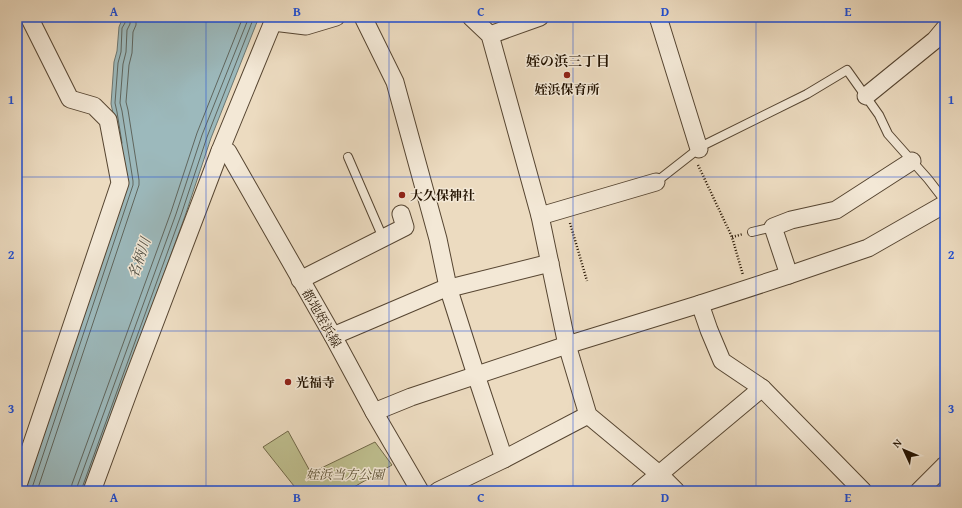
<svg xmlns="http://www.w3.org/2000/svg" width="962" height="508" font-family="'Gentium Book Plus','Noto Serif JP',serif">
<style>
.green{fill:#bebe8e;stroke:#716848}
.water{fill:#9cb9bc;stroke:#6c7771}
.lines{fill:none;stroke-linecap:round;stroke-linejoin:round}
.shore{stroke:#60665e;stroke-width:1}
.service-casing{stroke:#564531;stroke-width:10}
.minor-casing{stroke:#564531;stroke-width:19}
.path{stroke:#241301;stroke-width:2.5;stroke-dasharray:1 2;stroke-linecap:butt}
.service{stroke:#f3e8d6;stroke-width:8}
.minor{stroke:#f3e8d6;stroke-width:17}
.grid{fill:none;stroke:#1d4ed8;stroke-width:1;stroke-opacity:0.55}
.poi-dot{fill:#8f2418;stroke:#f3e8d6;stroke-width:1.5}
.labels{text-anchor:middle;stroke-width:3;stroke-linejoin:round;paint-order:stroke}
.poi-label{font-size:13px;font-weight:bold;fill:#241301;stroke:#f3e8d6;text-anchor:start}
.street-label{font-size:13px;fill:#241301;stroke:#f3e8d6}
.park-label{font-size:13px;font-style:italic;fill:#5a4f32;stroke:#f3e8d6}
.neighbourhood-label{font-size:14px;font-weight:bold;fill:#241301;stroke:#f3e8d6}
.water-label{font-size:14px;font-style:italic;fill:#4e4d42;stroke:#f3e8d6}
.neatline{fill:none;stroke:#1d4ed8;stroke-width:1.5}
.grid-label{font-size:13px;text-anchor:middle;font-weight:bold;fill:#1d4ed8}
</style>
<rect width="100%" height="100%" fill="#ecdbc0"/>
<filter id="stains"><feTurbulence type="fractalNoise" baseFrequency=".005" numOctaves="4"/><feColorMatrix values="0 0 0 0 .2 0 0 0 0 .09 0 0 0 0 .02 0 0 0 .5 -.17"/></filter>
<radialGradient id="worn" r=".72"><stop offset=".6" stop-color="#630" stop-opacity="0"/><stop offset="1" stop-color="#630" stop-opacity=".3"/></radialGradient>
<polygon class="green" points="288,431 311,473 375,442 392,465 347,491 332,491 329,486 316,491 298,491 263,447"/>
<polygon class="water" points="121,17 259,17 211,138 185,216 85,491 21,491 124,182 113,113 111,104 114,62 117,51 119,27 121,22"/>
<g class="lines">
<g class="shore">
<polyline points="122,143 117,112 115,103 118,63 121,52 122,28 125,23 125,17"/>
<polyline points="31,491 133,185 133,181 122,111 120,103 123,64 126,52 127,30 130,24 130,17"/>
<polyline points="37,491 139,185 139,180 128,110 126,102 129,65 132,53 133,32 136,25 136,17"/>
<polyline points="71,491 72,484 171,212 197,133 243,17"/>
<polyline points="77,491 77,487 176,214 202,135 249,17"/>
<polyline points="82,491 82,488 181,215 207,137 254,17"/>
</g>
<g class="service-casing">
<g id="service">
<polyline points="348,157 383,238"/>
<polyline points="656,182 702,146 807,94 847,70 879,115 888,134 928,179 945,201"/>
<polyline points="752,232 773,227"/>
</g>
</g>
<g class="minor-casing">
<g id="minor">
<polyline points="363,17 395,82 438,239 448,287 476,375 504,459"/>
<polyline points="471,17 490,35 540,216 567,345 588,415 659,474 676,491"/>
<polyline points="658,17 699,149"/>
<polyline points="273,22 306,26 336,17"/>
<polyline points="490,35 540,17"/>
<polyline points="866,96 935,40 945,28"/>
<polyline points="220,151 228,152 333,336 374,412 420,491"/>
<polyline points="540,216 656,182"/>
<polyline points="789,275 773,227 791,220 836,210 912,161"/>
<polyline points="300,280 405,227 401,214"/>
<polyline points="700,304 789,275 868,248 945,204"/>
<polyline points="333,336 448,287 454,287 550,263"/>
<polyline points="374,412 411,397 567,345 700,304 709,330 722,361 762,388 863,491"/>
<polyline points="17,488 120,183 108,120 94,106 70,99 29,17"/>
<polyline points="92,491 131,385 220,151 275,17"/>
<polyline points="438,491 504,459 588,415"/>
<polyline points="639,491 762,388"/>
<polyline points="919,491 945,465"/>
</g>
</g>
<g class="path">
<polyline points="698,165 732,237 743,275"/>
<polyline points="570,223 587,281"/>
<polyline points="732,237 743,234"/>
</g>
<use href="#service" class="service"/>
<use href="#minor" class="minor"/>
</g>
<path class="grid" d="M206 17V491M389 17V491M573 17V491M756 17V491M17 177H945M17 331H945"/>
<g class="poi-dot">
<circle cx="567" cy="75" r="4"/>
<circle cx="402" cy="195" r="4"/>
<circle cx="288" cy="382" r="4"/>
</g>
<g class="labels">
<g class="poi-label">
<text x="567" y="94" text-anchor="middle">姪浜保育所</text>
<text x="410" y="200">大久保神社</text>
<text x="296" y="387">光福寺</text>
</g>
<g class="street-label">
<text transform="translate(322 318) rotate(60)" y="5">都地姪浜線</text>
</g>
<g class="park-label">
<text x="345" y="479">姪浜当方公園</text>
</g>
<g class="neighbourhood-label">
<text x="568" y="66">姪の浜三丁目</text>
</g>
<g class="water-label">
<text transform="translate(139 258) rotate(-71)" y="5">名柄川</text>
</g>
</g>
<rect width="962" height="508" fill="none" stroke="#ecdbc0" stroke-width="44"/>
<g transform="translate(904 450) rotate(314)" stroke="#f3e8d6" stroke-width="3" paint-order="stroke">
<path d="M0-3L7 15L0 10L-7 15Z" fill="#241301"/>
<text y="-6" font-size="11" font-weight="bold" text-anchor="middle" fill="#241301">N</text>
</g>
<rect x="22" y="22" width="918" height="464" class="neatline"/>
<g class="grid-label">
<text x="114" y="16">A</text>
<text x="297" y="16">B</text>
<text x="481" y="16">C</text>
<text x="665" y="16">D</text>
<text x="848" y="16">E</text>
<text x="11" y="104">1</text>
<text x="951" y="104">1</text>
<text x="11" y="259">2</text>
<text x="951" y="259">2</text>
<text x="11" y="413">3</text>
<text x="951" y="413">3</text>
<text x="114" y="502">A</text>
<text x="297" y="502">B</text>
<text x="481" y="502">C</text>
<text x="665" y="502">D</text>
<text x="848" y="502">E</text>
</g>
<rect width="100%" height="100%" filter="url(#stains)"/>
<rect width="100%" height="100%" fill="url(#worn)"/>
</svg>
